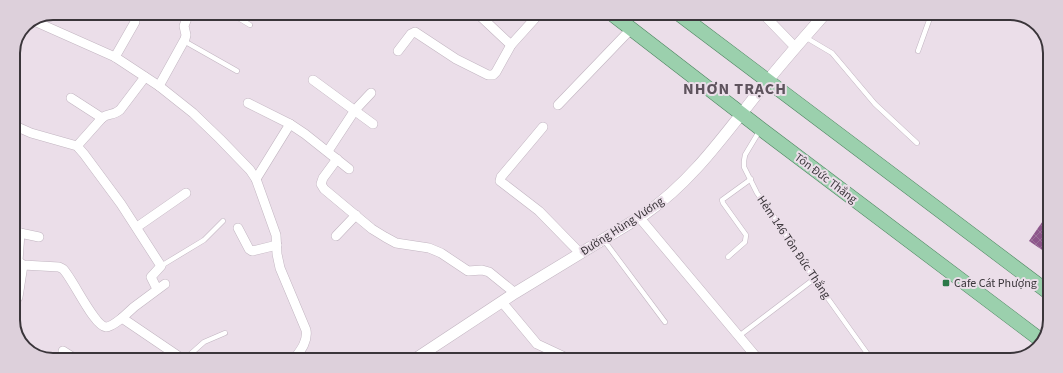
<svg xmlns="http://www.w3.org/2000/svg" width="1063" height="373" font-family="'Source Sans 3',sans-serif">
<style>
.building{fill:url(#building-cross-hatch)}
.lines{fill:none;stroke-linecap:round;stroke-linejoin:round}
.service-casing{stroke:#c2b5c1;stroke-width:5.5}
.minor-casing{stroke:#c2b5c1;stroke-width:10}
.tertiary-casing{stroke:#c2b5c1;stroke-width:12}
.primary-casing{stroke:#4e8561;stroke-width:15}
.service{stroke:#fff;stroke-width:4.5}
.minor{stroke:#fff;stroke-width:9}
.tertiary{stroke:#fff;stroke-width:11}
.primary{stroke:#9bd0ad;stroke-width:14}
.poi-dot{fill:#2b7848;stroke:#ebdee9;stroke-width:1.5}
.labels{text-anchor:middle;stroke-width:4;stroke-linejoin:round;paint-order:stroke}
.street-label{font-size:12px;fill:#3a353a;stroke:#ebdee9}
.poi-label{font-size:12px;fill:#3a353a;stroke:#ebdee9;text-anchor:start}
.district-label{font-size:16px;font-weight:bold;letter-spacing:1px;fill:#5e535d;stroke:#ebdee9}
.rim{fill:none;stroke:#3a353a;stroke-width:2}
</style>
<defs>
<pattern id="building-cross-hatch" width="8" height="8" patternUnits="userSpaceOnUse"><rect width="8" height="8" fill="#8d568b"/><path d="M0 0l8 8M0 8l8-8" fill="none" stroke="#9b7199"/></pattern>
</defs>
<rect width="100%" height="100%" fill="#ebdee9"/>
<polygon class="building" points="1049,212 1048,254 1029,241"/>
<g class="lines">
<g class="service-casing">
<g id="service">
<polyline points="230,13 250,25"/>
<polyline points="805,37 832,53 875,104 917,143"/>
<polyline points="184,41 237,71"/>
<polyline points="918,51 931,15"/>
<polyline points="760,130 745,155 744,161 744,167 757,193 775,218 814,279 872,360"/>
<polyline points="603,239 665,322"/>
<polyline points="728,257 745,242 746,235 723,203 722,200 751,179"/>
<polyline points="161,266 204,240 223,221"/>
<polyline points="739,336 814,279"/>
<polyline points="186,358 204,342 225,333"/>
</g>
</g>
<g class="minor-casing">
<g id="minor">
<polyline points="478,14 511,45"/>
<polyline points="764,15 796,48"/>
<path d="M34 21 115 57 159 86 193 113 220 139 250 170 256 179 276 235 277 254 280 268 306 330C308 341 301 350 295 358"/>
<polyline points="398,51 411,34 415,32 456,59 488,75 493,75 496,72 511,45 539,14"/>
<polyline points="115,57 135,22"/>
<polyline points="313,80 373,124"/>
<polyline points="159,86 185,39 186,35 184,26 189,13"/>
<polyline points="13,91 15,87"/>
<polyline points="71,98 102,118"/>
<polyline points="248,103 290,124 305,134 349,169"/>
<polyline points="558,105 631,29"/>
<polyline points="13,125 31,133 77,146 84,154 121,204 161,266 151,277 157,289"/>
<polyline points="543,127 501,177 500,181 539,211 580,253"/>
<path d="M77 146 102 118C108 113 113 116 120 110L145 77"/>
<polyline points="328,151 355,110 371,93"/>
<polyline points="337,159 323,178 321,184 324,189 372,229 385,237 396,243 429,248 441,253 468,271 482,270 489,272 515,293"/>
<polyline points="256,179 290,124"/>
<polyline points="639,217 758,359"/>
<polyline points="137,227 186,193"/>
<polyline points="238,228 249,249 252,251 277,245"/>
<path d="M13 230 20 233 18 261 23 265 59 267 63 269C73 279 94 326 106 327 111 327 118 321 122 318L181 358"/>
<polyline points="20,233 39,237"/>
<polyline points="336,236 356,215"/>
<polyline points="502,302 537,344 569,359"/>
<polyline points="13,305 18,297 23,265"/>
<polyline points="122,318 134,307 165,284"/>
<polyline points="63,351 74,358"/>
</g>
</g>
<g class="tertiary-casing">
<path id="tertiary" d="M415 359 515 293 645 214C691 182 722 138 757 94 778 67 801 41 824 15"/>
</g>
<g class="primary-casing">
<g id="primary">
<polyline points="612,14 761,129 1042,341"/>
<polyline points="679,14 1048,292"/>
</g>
</g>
<use href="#service" class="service"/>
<use href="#minor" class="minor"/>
<use href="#tertiary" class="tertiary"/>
<use href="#primary" class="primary"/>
</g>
<rect class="poi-dot" x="942" y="279" width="8" height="8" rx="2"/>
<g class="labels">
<g class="street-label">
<text transform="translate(826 178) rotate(37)" y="4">Tôn Đức Thắng</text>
<text transform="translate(622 226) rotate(-33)" y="4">Đường Hùng Vương</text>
<text transform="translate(794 247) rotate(56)" y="4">Hẻm 146 Tôn Đức Thắng</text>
</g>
<g class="poi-label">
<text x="954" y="287">Cafe Cát Phượng</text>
</g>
<g class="district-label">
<text x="735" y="94">NHƠN TRẠCH</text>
</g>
</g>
<path d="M0 0H1063V373H0ZM53 20H1010A33 33 0 0 1 1043 53V320A33 33 0 0 1 1010 353H53A33 33 0 0 1 20 320V53A33 33 0 0 1 53 20Z" fill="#ddd0db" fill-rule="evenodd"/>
<path class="rim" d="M53 20H1010A33 33 0 0 1 1043 53V320A33 33 0 0 1 1010 353H53A33 33 0 0 1 20 320V53A33 33 0 0 1 53 20Z"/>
</svg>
